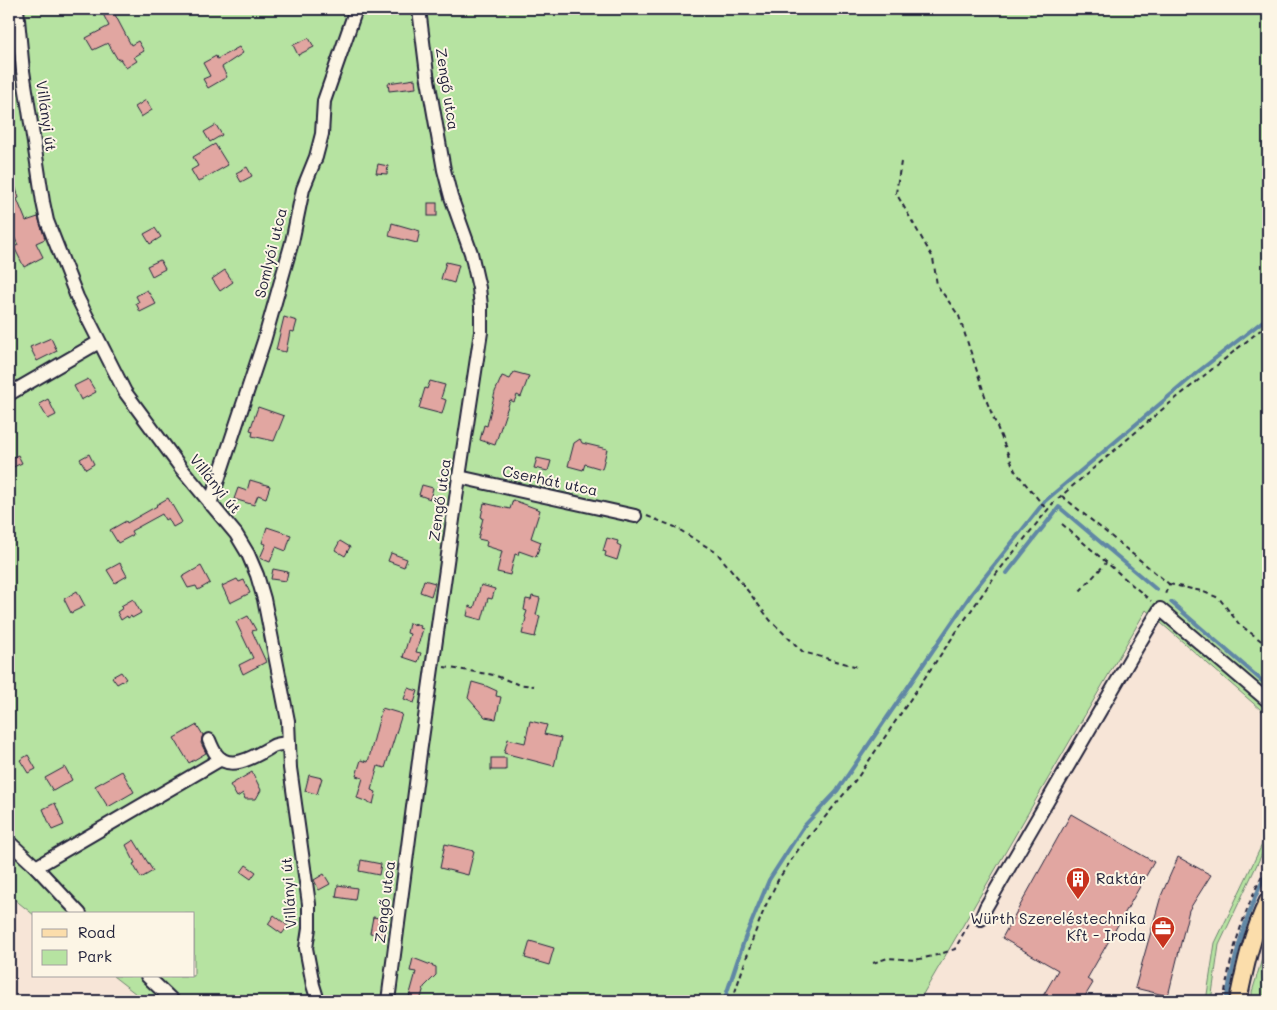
<svg xmlns="http://www.w3.org/2000/svg" width="1277" height="1010" font-family="Mali,sans-serif">
<style>
.green{fill:#b6e3a1;stroke:#6c826e}
.lines{fill:none;stroke-linecap:round;stroke-linejoin:round}
.stream{stroke:#6087a5;stroke-width:4}
.building{fill:#e1a6a1;stroke:#22223b}
.minor-casing{stroke:#22223b;stroke-width:16}
.major-casing{stroke:#22223b;stroke-width:20}
.path{stroke:#22223b;stroke-width:2;stroke-dasharray:5 4;stroke-linecap:butt}
.minor{stroke:#fcf5e5;stroke-width:12}
.major{stroke:#fbddab;stroke-width:16}
.labels{text-anchor:middle;stroke-width:4;stroke-linejoin:round;paint-order:stroke}
.street-label{font-size:15px;fill:#22223b;stroke:#fcf5e5}
.poi-label{font-size:15px;fill:#22223b;stroke:#fcf5e5;text-anchor:start}
</style>
<rect width="100%" height="100%" fill="#f7e5d7"/>
<filter id="ink" filterUnits="userSpaceOnUse"><feTurbulence type="fractalNoise" baseFrequency=".02" numOctaves="2"/><feDisplacementMap in="SourceGraphic" scale="10" xChannelSelector="R" yChannelSelector="G"/><feConvolveMatrix kernelMatrix="1 2 1 2 8 2 1 2 1" color-interpolation-filters="sRGB"/></filter>
<g filter="url(#ink)">
<g class="green">
<polygon points="9,9 1268,9 1268,716 1146,610 919,1001 145,1001 113,976 194,976 194,914 34,915 9,895"/>
<polygon points="1268,832 1268,841 1219,945 1211,1001 1206,1001 1215,943"/>
<polygon points="1268,939 1268,1001 1252,1001 1252,992"/>
</g>
<g class="lines">
<g class="stream">
<polyline points="1007,573 1059,507 1157,590"/>
<polyline points="1171,602 1268,686"/>
<polyline points="724,1001 745,938 769,880 804,826 837,791 972,593 1045,501 1199,371 1268,317"/>
<path d="M1226 1001C1234 957 1247 910 1268 870"/>
</g>
</g>
<g class="building">
<polygon points="107,9 112,9 131,45 138,41 144,51 134,57 137,61 126,68 120,59 118,60 108,43 93,50 86,38 109,26 102,12"/>
<polygon points="309,38 314,47 298,55 293,45"/>
<polygon points="239,47 243,53 222,67 227,77 208,88 203,79 210,76 203,63 216,56 217,59"/>
<polygon points="415,79 416,88 389,91 388,83"/>
<polygon points="146,100 152,110 141,117 135,107"/>
<polygon points="216,125 222,135 210,142 204,132"/>
<polygon points="215,144 228,165 198,182 191,170 198,166 193,157"/>
<polygon points="378,164 388,166 387,174 376,173"/>
<polygon points="247,167 252,176 241,182 236,173"/>
<polygon points="11,173 19,198 17,199 26,221 38,217 45,239 36,243 43,257 24,267 14,247 18,245 9,226 9,174"/>
<rect x="428" y="203" width="9" height="13"/>
<polygon points="392,223 420,231 417,243 389,236"/>
<polygon points="155,228 161,237 150,244 144,234"/>
<polygon points="160,260 165,269 152,276 147,266"/>
<polygon points="446,262 459,265 454,283 441,279"/>
<polygon points="225,270 233,282 220,291 212,279"/>
<polygon points="147,290 156,304 140,312 136,303 139,302 136,296"/>
<polygon points="284,317 297,321 294,332 290,331 286,352 276,350"/>
<polygon points="51,338 57,351 37,361 30,347"/>
<polygon points="514,372 529,376 521,397 517,395 514,402 510,400 495,445 480,440 484,425 487,426 495,392 502,376 510,379"/>
<polygon points="88,379 96,392 81,400 74,386"/>
<polygon points="430,381 445,385 441,398 446,400 442,414 419,408 425,388 427,389"/>
<polygon points="48,399 56,415 48,419 39,404"/>
<polygon points="258,407 284,416 274,441 252,436 253,431 250,430"/>
<polygon points="580,439 582,443 607,449 602,469 585,464 583,470 568,466 574,443"/>
<polygon points="89,454 94,464 86,469 80,459"/>
<polygon points="18,455 22,463 9,469 9,459"/>
<polygon points="537,458 551,461 548,471 534,468"/>
<polygon points="250,480 270,486 266,498 258,495 254,505 234,499 238,488 247,491"/>
<polygon points="422,485 433,488 430,499 419,495"/>
<polygon points="168,498 182,522 173,527 168,518 165,520 162,514 131,531 133,535 118,543 110,530 126,521 127,523 157,506 156,505"/>
<polygon points="513,500 540,510 531,538 541,542 536,557 519,551 518,555 515,554 510,575 497,572 502,551 486,546 487,541 478,539 483,518 481,517 484,503 510,509"/>
<polygon points="267,527 291,535 286,551 276,547 270,562 260,558 266,544 262,543"/>
<polygon points="607,538 618,541 617,544 621,546 617,560 605,556 606,552 603,551"/>
<polygon points="340,541 350,547 345,556 335,550"/>
<polygon points="391,553 407,559 404,567 388,561"/>
<polygon points="120,563 127,576 115,583 107,570"/>
<polygon points="201,566 210,583 198,590 196,586 188,588 182,577"/>
<polygon points="273,569 288,572 286,581 271,579"/>
<polygon points="237,579 239,582 244,580 250,593 230,603 222,586"/>
<polygon points="424,580 435,583 431,596 420,592"/>
<polygon points="481,585 495,589 492,599 488,598 482,620 467,616 469,606 474,608"/>
<polygon points="77,591 85,606 71,613 64,599"/>
<polygon points="532,596 540,598 536,615 540,616 535,637 522,634 526,618 525,617 527,611 524,610 526,599 531,600"/>
<polygon points="133,599 141,613 132,618 131,616 128,618 127,616 121,620 117,612 123,608 121,606"/>
<polygon points="248,616 256,630 252,631 266,662 243,674 239,665 253,658 236,622"/>
<polygon points="409,623 421,626 420,628 423,629 416,652 421,653 418,662 403,657 410,634 407,633"/>
<polygon points="121,672 126,679 117,684 112,677"/>
<polygon points="472,682 486,686 497,691 496,696 501,697 496,719 485,717 468,698"/>
<polygon points="408,688 418,691 414,703 404,699"/>
<polygon points="382,708 402,714 385,768 378,766 371,790 376,792 373,804 357,798 363,778 356,776 361,760 368,762"/>
<polygon points="530,721 547,725 544,734 561,738 554,766 504,753 508,739 525,743"/>
<polygon points="197,725 203,735 201,743 206,753 189,763 174,738"/>
<polygon points="28,755 36,769 28,773 20,760"/>
<rect x="491" y="758" width="15" height="12"/>
<polygon points="65,767 72,780 53,791 45,778"/>
<polygon points="122,771 134,792 108,807 95,786"/>
<polygon points="252,772 261,790 256,799 245,799 243,793 237,797 230,785"/>
<polygon points="309,775 322,778 317,794 305,791"/>
<polygon points="55,803 64,825 52,830 43,809"/>
<polygon points="1071,814 1154,862 1087,979 1093,983 1082,1001 1040,1001 1058,970 1002,938"/>
<polygon points="134,840 153,871 141,878 133,864 135,863 126,845"/>
<polygon points="445,844 474,851 468,875 440,868"/>
<polygon points="1178,857 1211,875 1189,910 1168,996 1135,988 1161,896"/>
<polygon points="361,860 381,864 379,875 359,871"/>
<polygon points="246,865 256,872 251,879 241,872"/>
<polygon points="324,874 330,884 319,890 314,880"/>
<polygon points="338,885 357,888 355,900 336,897"/>
<polygon points="274,915 288,926 282,934 268,924"/>
<polygon points="373,917 386,919 384,935 370,933"/>
<polygon points="530,941 554,948 549,965 525,958"/>
<polygon points="413,958 436,967 436,975 424,987 420,1001 412,999 408,1001 416,972 410,971"/>
</g>
<g class="lines">
<g class="minor-casing">
<g id="minor">
<polyline points="17,9 23,71 43,202 47,221 77,297 125,392 181,468 236,534 248,554 257,575 264,599 288,721 290,768 309,904 309,928 306,948 313,985 318,1001"/>
<polyline points="9,394 99,342"/>
<polyline points="459,477 635,516"/>
<polyline points="210,504 264,341 292,242 303,189 316,157 322,134 324,101 356,9"/>
<path d="M209 740C211 745 213 750 216 754 230 774 258 754 273 746 277 744 283 744 288 743"/>
<polyline points="9,842 36,867 80,914"/>
<polyline points="36,867 221,759"/>
<polyline points="981,919 986,907 1140,642 1160,609 1268,701"/>
<polyline points="147,976 173,1001"/>
<polyline points="388,1001 420,753 459,477 481,332 481,306 479,288 471,253 451,197 444,170 427,74 419,9"/>
</g>
</g>
<g class="major-casing">
<path id="major" d="M1238 1001C1245 967 1252 933 1268 901"/>
</g>
<g class="path">
<polyline points="901,162 896,193 933,258 937,285 959,316 987,402 1015,471 1047,510"/>
<polyline points="1062,496 1169,584 1164,597"/>
<polyline points="647,516 675,527 717,553 738,578 770,620 803,652 858,667"/>
<polyline points="1062,524 1151,601"/>
<polyline points="1169,584 1201,591 1219,598 1239,624 1268,646"/>
<polyline points="1080,591 1106,563"/>
<polyline points="444,667 494,675 517,684 534,686"/>
<polyline points="873,963 888,958 915,960 937,955 955,949 969,923"/>
<path d="M1225 992C1232 946 1247 904 1268 863"/>
<polyline points="732,1001 753,938 765,907 778,880 798,850 858,777 928,673 997,573 1054,502 1164,408 1268,324"/>
</g>
<use href="#minor" class="minor"/>
<use href="#major" class="major"/>
</g>
</g>
<defs>
<g id="building-pin" transform="scale(1.25)"><path d="M0 17L-7.5 6A9.5 9.5 0 1 1 7.5 6Z" fill="#c8321e" stroke="#fcf5e5"/><path d="M-4-6H4V6H1V3H-1V6H-4ZM-2.5-4.3h1.7v1.8h-1.7ZM.8-4.3h1.7v1.8H.8ZM-2.5-1h1.7V.8h-1.7ZM.8-1h1.7V.8H.8Z" fill="#fff"/></g>
<g id="office-pin" transform="scale(1.25)"><path d="M0 17L-7.5 6A9.5 9.5 0 1 1 7.5 6Z" fill="#c8321e" stroke="#fcf5e5"/><path d="M-6-3h4V-5.5h4V-3h4V5H-6ZM-1-4.5V-3h2v-1.5ZM-6 0V1H6V0Z" fill="#fff"/></g>
</defs>
<g fill-rule="evenodd">
<use href="#building-pin" x="1078" y="879"/>
<use href="#office-pin" x="1163" y="928"/>
</g>
<g class="labels">
<g class="street-label">
<text transform="translate(447 89) rotate(81)" y="5">Zengő utca</text>
<text transform="translate(46 116) rotate(82)" y="5">Villányi út</text>
<text transform="translate(271 253) rotate(-76)" y="5">Somlyói utca</text>
<text transform="translate(550 481) rotate(12)" y="5">Cserhát utca</text>
<text transform="translate(215 484) rotate(51)" y="5">Villányi út</text>
<text transform="translate(440 500) rotate(-82)" y="5">Zengő utca</text>
<text transform="translate(289 893) rotate(-94)" y="5">Villányi út</text>
<text transform="translate(385 902) rotate(-83)" y="5">Zengő utca</text>
</g>
<g class="poi-label">
<text x="1096" y="884">Raktár</text>
<text x="1146" y="924" text-anchor="end">Würth Szereléstechnika<tspan x="1146" dy="17">Kft - Iroda</tspan></text>
</g>
</g>
<rect width="1277" height="1010" fill="none" stroke="#fcf5e5" stroke-width="30"/>
<rect x="15" y="15" width="1247" height="980" fill="none" stroke="#22223b" stroke-width="2" filter="url(#ink)"/>
<rect x="32" y="912" width="162" height="65" fill="#fcf5e5" stroke="#a5a1a1"/>
<rect x="42" y="929" width="25" height="8" fill="#fbddab" stroke="#a5a1a1"/>
<text x="78" y="938" font-size="15" fill="#22223b">Road</text>
<rect x="42" y="950" width="25" height="15" fill="#b6e3a1" stroke="#a5a1a1"/>
<text x="78" y="962" font-size="15" fill="#22223b">Park</text>
</svg>
